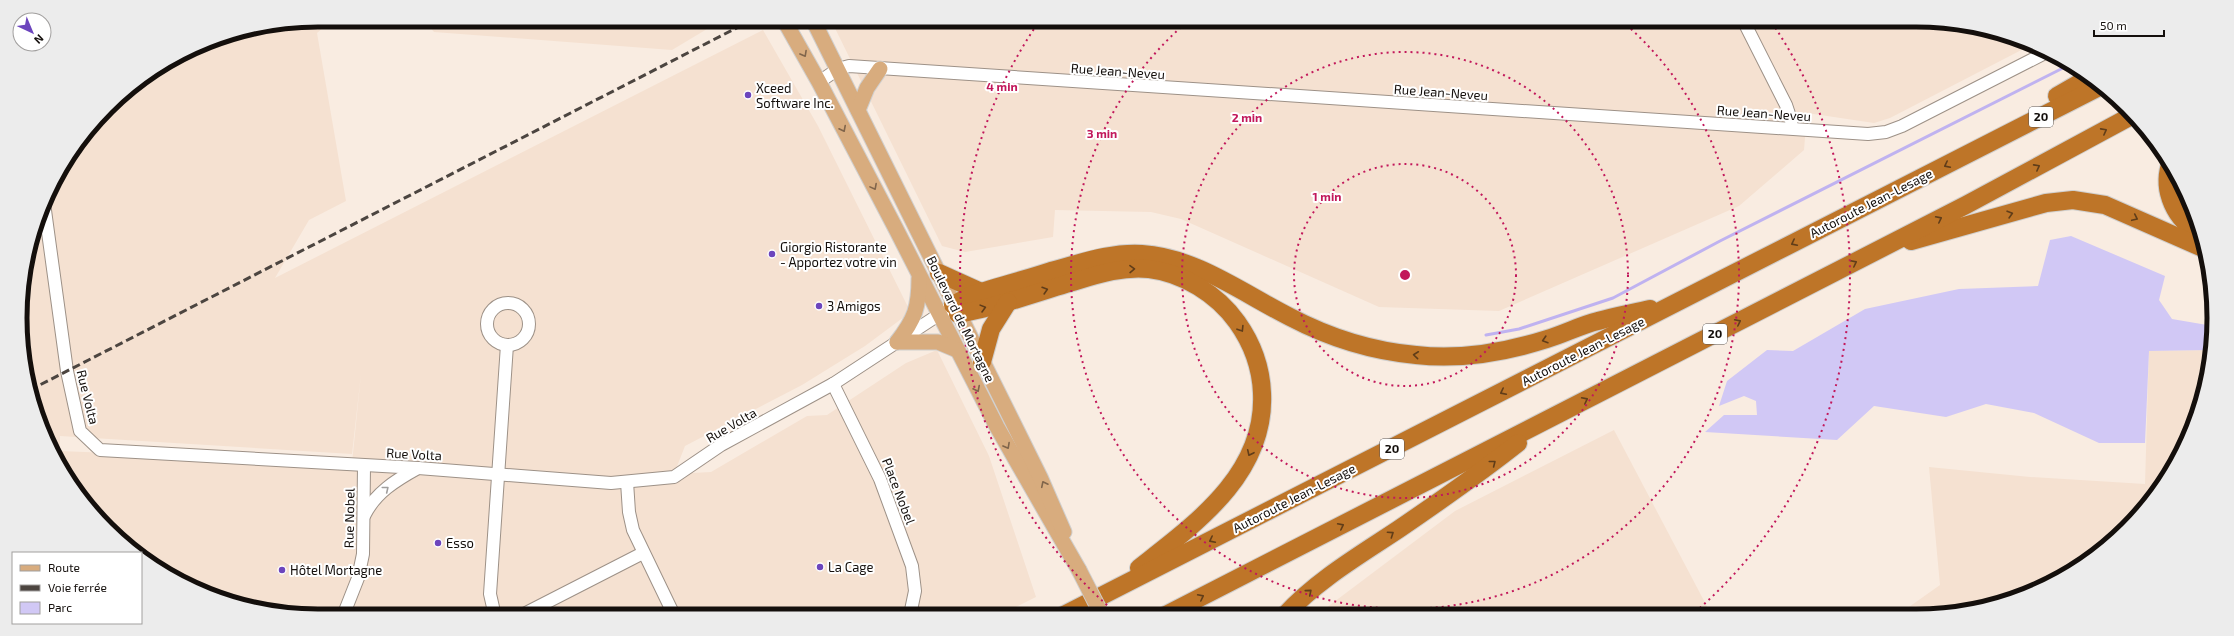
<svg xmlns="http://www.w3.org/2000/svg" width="2234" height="636" font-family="'Exo 2',sans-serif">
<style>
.built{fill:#f5e1d1;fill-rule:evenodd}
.green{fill:#d1c8f5}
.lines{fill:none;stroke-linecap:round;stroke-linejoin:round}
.stream{stroke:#bfb2f0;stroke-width:3}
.minor-casing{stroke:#9d9187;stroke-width:14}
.major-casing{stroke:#d0cfce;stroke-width:17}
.highway-casing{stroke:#d0cfce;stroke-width:20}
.minor{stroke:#fff;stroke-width:12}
.major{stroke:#d8ac7e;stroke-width:15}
.highway{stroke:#be7528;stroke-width:18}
.rail{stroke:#4c4540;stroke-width:3;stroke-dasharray:8 4;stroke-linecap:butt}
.major-bridge-casing{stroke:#d0cfce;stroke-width:17;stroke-linecap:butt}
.major-bridge{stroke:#d8ac7e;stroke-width:15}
.oneway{stroke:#80654b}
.oneway2{stroke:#603d19}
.oneway3{stroke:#a19f9e}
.ring{fill:none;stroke:#c2185b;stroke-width:2;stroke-dasharray:2 4}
.poi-dot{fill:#6c45bd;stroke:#fff;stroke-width:1.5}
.labels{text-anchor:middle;stroke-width:4;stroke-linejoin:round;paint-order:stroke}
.shield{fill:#fff;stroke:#5a5755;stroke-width:1}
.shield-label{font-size:12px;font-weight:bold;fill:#140f0c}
.street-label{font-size:13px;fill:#140f0c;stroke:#fff}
.poi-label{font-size:13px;fill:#140f0c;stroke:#fff;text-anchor:start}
.rim{fill:none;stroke:#140f0c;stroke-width:5}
.centre{fill:#c2185b;stroke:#fff;stroke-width:2}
.ring-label{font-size:12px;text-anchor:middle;font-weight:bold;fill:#c2185b;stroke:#fff;stroke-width:4;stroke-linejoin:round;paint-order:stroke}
</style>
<rect width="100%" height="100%" fill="#f9ece1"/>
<g class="built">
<path d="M318 20H332L317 33 346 201 309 220 275 278 763 30 818 126 908 307 904 317 865 346 802 385 685 446 674 474 711 472 807 416 827 415 906 363 937 350 989 456 1036 597 1000 615 318 616 260 610 169 576 141 556V553H137L122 542 82 500 36 414 23 357 21 298 30 241 51 186 82 136 121 94 204 43 260 26ZM361 374 352 463 60 451V436L352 454Z"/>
<polygon points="424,20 722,20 672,50 434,32"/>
<polygon points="831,20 1916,20 1974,26 2033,44 1890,118 1874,123 1807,113 1804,150 1739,206 1499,311 1379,307 1181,219 1151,212 1055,210 1053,237 965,252 942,246"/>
<polygon points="2211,350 2208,376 2174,467 2127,529 2048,585 1955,613 1899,614 1940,585 1929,467 2030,477 2145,484 2149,351"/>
<polygon points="1614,430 1711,614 1318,614 1455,511"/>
</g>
<polygon class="green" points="2071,236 2165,276 2159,300 2172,319 2213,326 2211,350 2149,351 2145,443 2099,443 2034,413 1986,404 1946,417 1874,406 1837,440 1705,432 1724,415 1757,415 1756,401 1744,396 1719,406 1727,381 1767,350 1793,351 1865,309 1959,289 2038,286 2050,240"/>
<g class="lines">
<polyline class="stream" points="1486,335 1519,329 1613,298 1720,241 2071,64"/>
<g class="minor-casing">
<g id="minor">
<polyline points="1743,20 1786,105 1791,120 1792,128"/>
<polyline points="819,82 838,69 849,66 1868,134 1886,132 1902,126 2047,52"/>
<polyline points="44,203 67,371 80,431 100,450 418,468 611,483 674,477 721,445 833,384 946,310"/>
<circle cx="508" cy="324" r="21"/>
<polyline points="833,384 880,479 912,566 915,591 910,615"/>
<polyline points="627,482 629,512 633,530 674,615"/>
<path d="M364 516C375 493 396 480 418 468"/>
<polyline points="343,616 358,578 363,554 364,466"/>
<polyline points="495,616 490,594 507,345"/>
<polyline points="520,616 643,553"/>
</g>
</g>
<g class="major-casing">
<g id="major">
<polyline points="784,20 819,82 896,229 997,427 1079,570"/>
<polyline points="813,20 1040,477 1064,532"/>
<polyline points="858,110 867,88 880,69"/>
<path d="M897 342C915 319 919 307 919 278"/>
<polyline points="897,342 938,342 957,350"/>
</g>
</g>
<g class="highway-casing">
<g id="highway">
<polyline points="2057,96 2090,77"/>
<path d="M2170 165C2162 191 2175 220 2200 233"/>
<polyline points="1911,241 2046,203 2073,200 2105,205 2205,249"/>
<polyline points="939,273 981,292"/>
<path d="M953 305 969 296C996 287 1024 280 1051 271 1081 263 1111 252 1142 254 1195 257 1244 294 1290 317 1330 338 1372 351 1416 355 1459 360 1506 352 1547 339 1564 334 1581 325 1598 321 1615 316 1633 313 1650 309"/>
<path d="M958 314C994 308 1030 295 1066 284 1093 276 1120 266 1149 269 1183 273 1217 294 1237 322 1252 343 1261 368 1262 393 1266 474 1195 524 1139 568"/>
<polyline points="982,362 991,329 1008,302"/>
<polyline points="1064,615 2101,86"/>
<polyline points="1166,615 1966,205 2133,115"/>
<path d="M1285 615C1317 580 1360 555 1399 529 1440 501 1479 474 1518 443"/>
</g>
</g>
<use href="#minor" class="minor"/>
<use href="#major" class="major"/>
<use href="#highway" class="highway"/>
<polyline class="rail" points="30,390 752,20"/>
<g class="major-bridge-casing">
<polyline id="major-bridge" points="1079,570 1102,615"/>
</g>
<use href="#major-bridge" class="major-bridge"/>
</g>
<defs><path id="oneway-chevron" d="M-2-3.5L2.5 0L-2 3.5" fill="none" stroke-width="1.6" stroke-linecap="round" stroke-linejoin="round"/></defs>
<g class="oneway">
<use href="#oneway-chevron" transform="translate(804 54) rotate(61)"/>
<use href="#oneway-chevron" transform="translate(843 129) rotate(63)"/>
<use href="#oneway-chevron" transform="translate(874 187) rotate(62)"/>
<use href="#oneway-chevron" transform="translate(977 389) rotate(63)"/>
<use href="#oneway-chevron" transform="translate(1007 446) rotate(61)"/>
<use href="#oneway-chevron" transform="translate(1044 484) rotate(-116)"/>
</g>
<g class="oneway2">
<use href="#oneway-chevron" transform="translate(2104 131) rotate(-28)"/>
<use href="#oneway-chevron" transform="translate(1947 165) rotate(153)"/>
<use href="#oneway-chevron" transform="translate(2037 167) rotate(-28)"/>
<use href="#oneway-chevron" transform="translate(2010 214) rotate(-16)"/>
<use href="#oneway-chevron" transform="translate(2135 218) rotate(25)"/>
<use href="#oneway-chevron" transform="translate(1939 219) rotate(-27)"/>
<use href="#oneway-chevron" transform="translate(1794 243) rotate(153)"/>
<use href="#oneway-chevron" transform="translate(1854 263) rotate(-27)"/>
<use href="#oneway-chevron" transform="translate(1132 269) rotate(-1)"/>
<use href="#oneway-chevron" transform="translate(1045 290) rotate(-17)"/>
<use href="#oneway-chevron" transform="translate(983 308) rotate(-15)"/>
<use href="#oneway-chevron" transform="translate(1738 322) rotate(-27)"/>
<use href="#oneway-chevron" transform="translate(1241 329) rotate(58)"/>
<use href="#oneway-chevron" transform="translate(1545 340) rotate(163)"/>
<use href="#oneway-chevron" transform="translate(1416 355) rotate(-174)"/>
<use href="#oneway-chevron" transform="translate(1503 392) rotate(153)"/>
<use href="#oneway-chevron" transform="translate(1585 400) rotate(-27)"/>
<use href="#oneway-chevron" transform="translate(1250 453) rotate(115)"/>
<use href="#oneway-chevron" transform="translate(1493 463) rotate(-38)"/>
<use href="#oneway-chevron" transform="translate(1341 526) rotate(-27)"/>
<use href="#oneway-chevron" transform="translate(1391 534) rotate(-34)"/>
<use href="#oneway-chevron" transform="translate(1212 540) rotate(153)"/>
<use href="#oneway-chevron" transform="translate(1309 592) rotate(-40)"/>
<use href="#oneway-chevron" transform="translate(1201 597) rotate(-27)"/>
</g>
<use class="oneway3" href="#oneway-chevron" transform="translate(386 489) rotate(-39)"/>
<g class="ring">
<circle cx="1405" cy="275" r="111"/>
<circle cx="1405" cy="275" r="223"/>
<path d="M1622 21A334 334 0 1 1 1188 21"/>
<path d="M1116 613A445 445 0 0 1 1038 23M1772 23A445 445 0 0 1 1694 613"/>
</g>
<g class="poi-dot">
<circle cx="748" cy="95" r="4"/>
<circle cx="772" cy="254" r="4"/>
<circle cx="819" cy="306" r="4"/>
<circle cx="438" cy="543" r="4"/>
<circle cx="820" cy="567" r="4"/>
<circle cx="282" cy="570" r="4"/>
</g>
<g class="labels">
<g class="shield">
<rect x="2029" y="107" width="24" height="20" rx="3"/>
<rect x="1703" y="324" width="24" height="20" rx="3"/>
<rect x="1380" y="439" width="24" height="20" rx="3"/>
</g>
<g class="shield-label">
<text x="2041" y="121">20</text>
<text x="1715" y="338">20</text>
<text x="1392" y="453">20</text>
</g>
<g class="street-label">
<text transform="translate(1118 71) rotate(4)" y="5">Rue Jean-Neveu</text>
<text transform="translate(1441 92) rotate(4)" y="5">Rue Jean-Neveu</text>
<text transform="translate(1764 113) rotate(4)" y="5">Rue Jean-Neveu</text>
<text transform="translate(1871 203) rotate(-27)" y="5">Autoroute Jean-Lesage</text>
<text transform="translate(961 319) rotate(64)" y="5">Boulevard de Mortagne</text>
<text transform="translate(1583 351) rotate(-27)" y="5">Autoroute Jean-Lesage</text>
<text transform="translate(88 397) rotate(76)" y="5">Rue Volta</text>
<text transform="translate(731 425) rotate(-30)" y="5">Rue Volta</text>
<text transform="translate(414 454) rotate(3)" y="5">Rue Volta</text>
<text transform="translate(899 491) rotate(69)" y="5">Place Nobel</text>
<text transform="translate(1294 498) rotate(-27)" y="5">Autoroute Jean-Lesage</text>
<text transform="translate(349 518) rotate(-89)" y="5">Rue Nobel</text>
</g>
<g class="poi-label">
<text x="756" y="93">Xceed<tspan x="756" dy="15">Software Inc.</tspan></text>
<text x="780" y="252">Giorgio Ristorante<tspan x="780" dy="15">- Apportez votre vin</tspan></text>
<text x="827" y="311">3 Amigos</text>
<text x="446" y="548">Esso</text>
<text x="828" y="572">La Cage</text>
<text x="290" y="575">Hôtel Mortagne</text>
</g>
</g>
<path d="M0 0H2234V636H0ZM318 27H1916A291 291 0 0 1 2207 318V318A291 291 0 0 1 1916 609H318A291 291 0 0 1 27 318V318A291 291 0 0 1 318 27Z" fill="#ececec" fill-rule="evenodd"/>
<path class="rim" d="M318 27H1916A291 291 0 0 1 2207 318V318A291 291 0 0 1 1916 609H318A291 291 0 0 1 27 318V318A291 291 0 0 1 318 27Z"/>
<circle cx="1405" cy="275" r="6" class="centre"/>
<g class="ring-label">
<text x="1002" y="91">4 min</text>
<text x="1247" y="122">2 min</text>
<text x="1102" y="138">3 min</text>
<text x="1327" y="201">1 min</text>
</g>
<rect x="12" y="552" width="130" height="72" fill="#ffffff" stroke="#a19f9e"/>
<rect x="20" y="565" width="20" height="6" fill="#d8ac7e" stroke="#a19f9e"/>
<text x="48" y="572" font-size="12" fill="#140f0c">Route</text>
<rect x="20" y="585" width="20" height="6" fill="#4c4540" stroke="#a19f9e"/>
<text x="48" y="592" font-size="12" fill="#140f0c">Voie ferrée</text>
<rect x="20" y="602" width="20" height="12" fill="#d1c8f5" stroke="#a19f9e"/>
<text x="48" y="612" font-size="12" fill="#140f0c">Parc</text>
<g transform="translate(32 32) rotate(136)"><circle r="19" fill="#ffffff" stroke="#a19f9e"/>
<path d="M0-3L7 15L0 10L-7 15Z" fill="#6c45bd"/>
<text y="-6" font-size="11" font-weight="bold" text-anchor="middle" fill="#140f0c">N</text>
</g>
<path d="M2094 30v6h70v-6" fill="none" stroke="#140f0c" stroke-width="2"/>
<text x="2100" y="30" font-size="12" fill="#140f0c" stroke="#ffffff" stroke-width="3" paint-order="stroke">50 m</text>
</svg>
